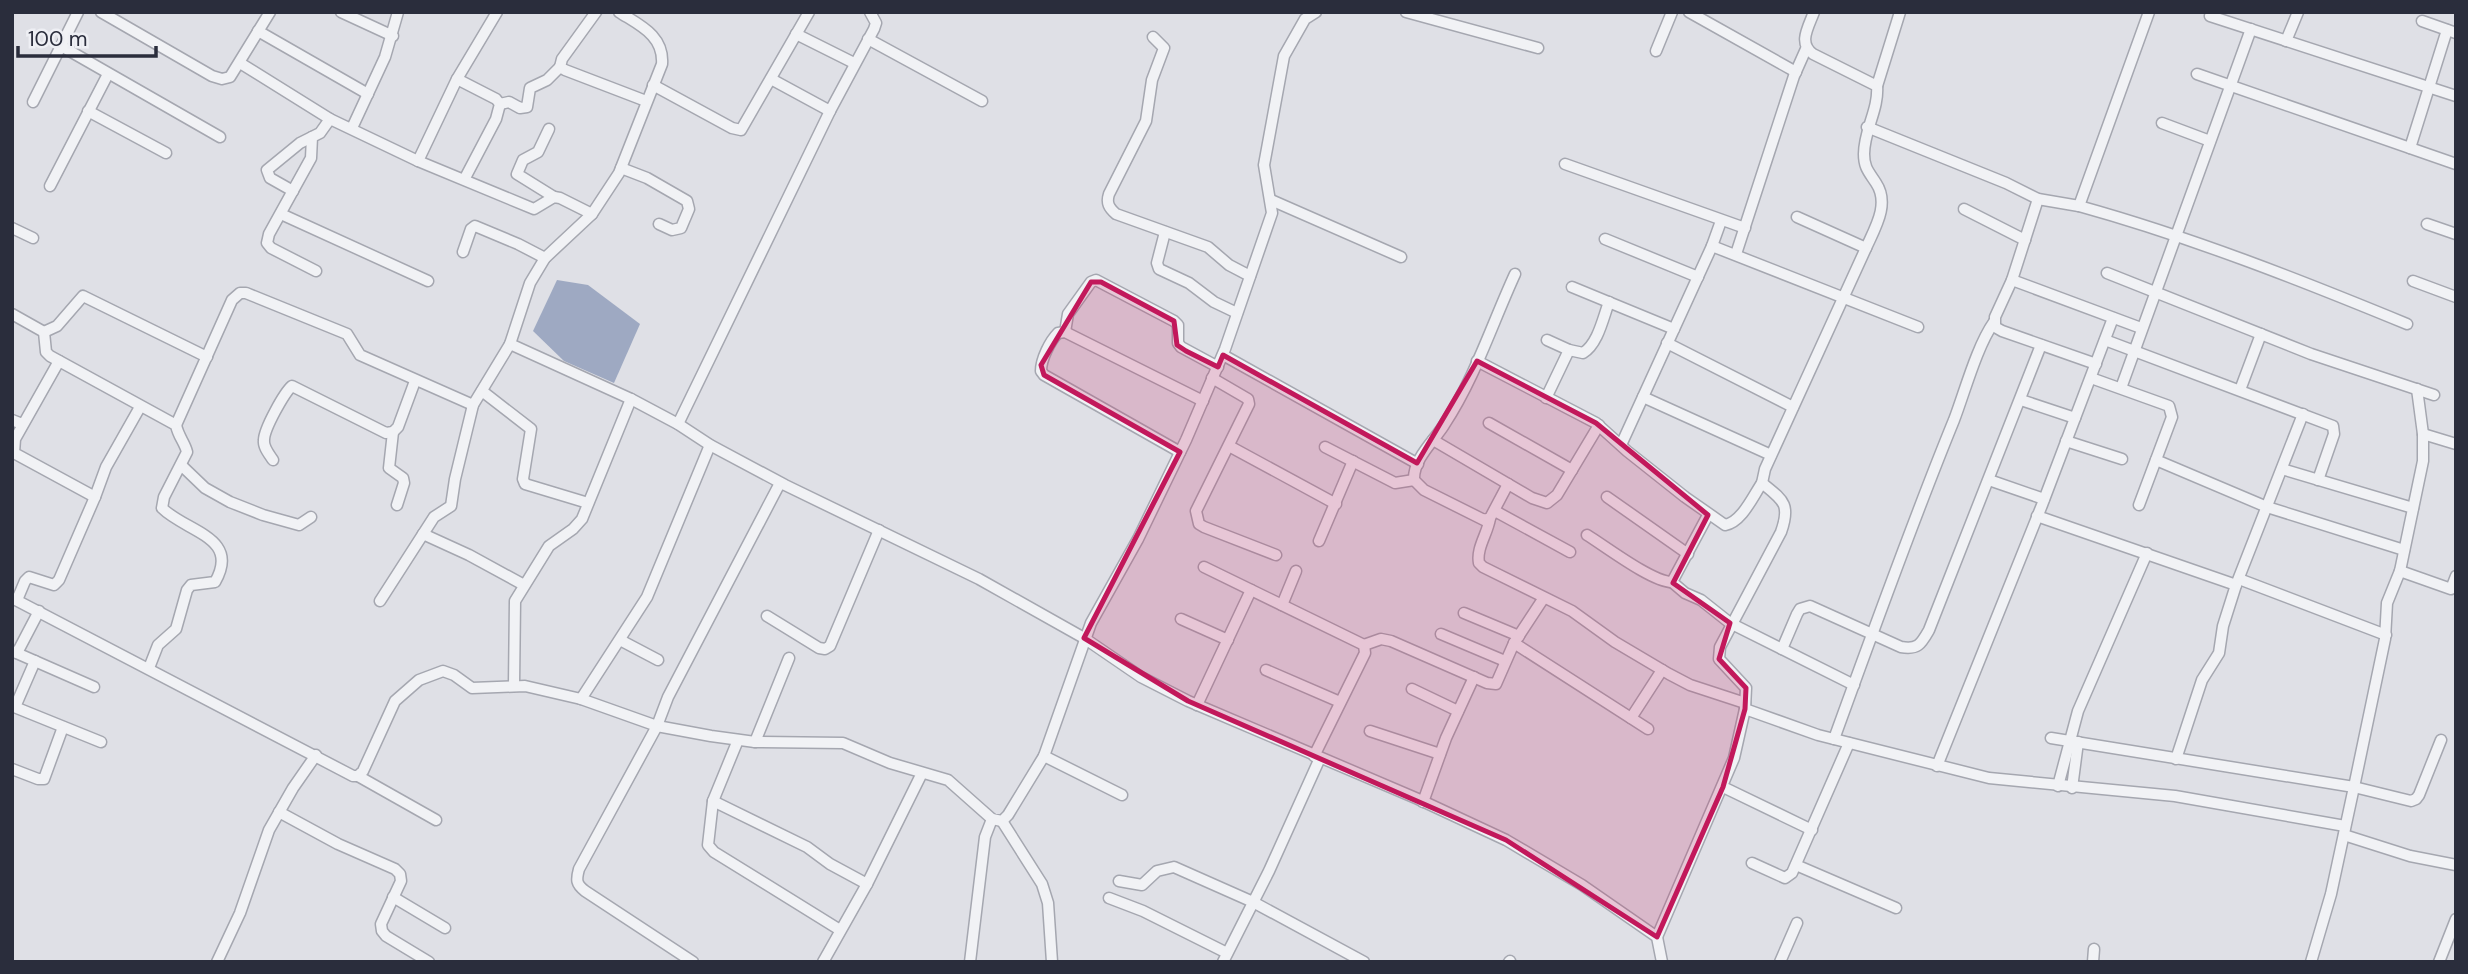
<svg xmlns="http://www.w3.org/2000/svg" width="2468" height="974" font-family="'DM Sans',sans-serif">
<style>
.water{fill:#9ea9c2}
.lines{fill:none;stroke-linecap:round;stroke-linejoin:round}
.minor-casing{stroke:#a5a7b0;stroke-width:13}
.minor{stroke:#f1f2f5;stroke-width:10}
.marked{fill:#c2185b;fill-opacity:0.2;stroke:#c2185b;stroke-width:5;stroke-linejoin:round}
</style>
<rect width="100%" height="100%" fill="#dfe0e6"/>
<polygon class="water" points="557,280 588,285 640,324 614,383 564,361 533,331"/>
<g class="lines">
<g class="minor-casing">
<g id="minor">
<polyline points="101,12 212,76 222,79 230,77 270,12"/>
<polyline points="341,12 393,36"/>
<polyline points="596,12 562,59 560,67 565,70 646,101"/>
<polyline points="1406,12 1538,48"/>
<polyline points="1689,12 1796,72"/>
<polyline points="2210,16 2456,96"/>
<polyline points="2422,21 2456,33"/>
<polyline points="258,31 368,94"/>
<polyline points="796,34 854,63"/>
<path d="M1153 37 1164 48 1152 80 1146 121 1109 194C1106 203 1109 208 1116 214L1208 247 1229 265 1250 276"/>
<polyline points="868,39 982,101"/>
<polyline points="2286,41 2298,12"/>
<polyline points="61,46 220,137"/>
<polyline points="1656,51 1672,12"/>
<polyline points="240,63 330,119 418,161 534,209 554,197 560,198 592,214"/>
<polyline points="2197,74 2456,164"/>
<polyline points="457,79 496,99 500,104 496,119 465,178"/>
<polyline points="771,79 830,111"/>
<polyline points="653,85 732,128 741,130 809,12"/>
<polyline points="1877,86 1900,12"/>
<polyline points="33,102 78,12"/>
<polyline points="500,104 509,102 520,108 527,107 530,88 547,80 560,67"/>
<polyline points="88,111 166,153"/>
<polyline points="2162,123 2210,141"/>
<polyline points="1867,127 2006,183 2038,199 2079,206 2149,12"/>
<polyline points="352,128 385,57 398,12"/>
<polyline points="549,129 538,152 523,160 517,174 554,197"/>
<polyline points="2410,148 2447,30"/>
<polyline points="418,161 457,79 497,12"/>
<polyline points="1565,164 1745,228"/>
<polyline points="621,168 647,178 687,201 689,209 681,228 672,230 659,224"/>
<polyline points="50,186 108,74"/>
<polyline points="293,191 270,178 267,170 300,143 312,137"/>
<polyline points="2038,199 2012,280 1995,317 1995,327 2002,331 2096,364"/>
<polyline points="1271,200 1401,257"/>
<path d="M2079 206C2191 237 2300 280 2407 324"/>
<polyline points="1964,209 2025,240"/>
<polyline points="281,214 428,281"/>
<polyline points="1797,217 1866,248"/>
<polyline points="2427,224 2456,234"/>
<polyline points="12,228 33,238"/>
<polyline points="1165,232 1157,263 1159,269 1189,283 1214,302 1237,313"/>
<polyline points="1605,239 1698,277"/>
<polyline points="1712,246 1918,327"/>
<polyline points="463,252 471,229 475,226 518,244 545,258"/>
<polyline points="1736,254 1794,76 1806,49"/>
<polyline points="316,271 271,248 267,243 269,234 311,158 312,137 320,133 330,119"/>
<polyline points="2107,273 2311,354 2434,395"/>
<polyline points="2012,280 2141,328"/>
<polyline points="2413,281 2456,297"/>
<polyline points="1572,287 1674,329"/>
<path d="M12 314 44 332 46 352 50 356 176 425C178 436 185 443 187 452L164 497 162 508C186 532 241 537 215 582L191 585 187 590 176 629 158 645 149 668"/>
<polyline points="44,332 57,326 83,296 207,357"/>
<polyline points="1065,332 1068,314 1091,282 1096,280 1174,321 1178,325 1178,343 1181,347 1218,367"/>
<path d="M1547 340 1569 350 1583 353C1598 344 1603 318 1609 302"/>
<polyline points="2105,340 2333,426 2334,434 2318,480"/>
<polyline points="1667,343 1793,407"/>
<polyline points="510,344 631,399 678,424 710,445 785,485 979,579 1084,638 1141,677 1188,701 1418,799 1506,840 1582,885 1657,937 1662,962"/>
<polyline points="1223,355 1418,464"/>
<polyline points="59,361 15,439 14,453 95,497"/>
<path d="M1477 361 1596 423 1627 451 1685 497 1725 525C1742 522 1753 496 1762 483"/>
<polyline points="1212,378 1248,399 1249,404 1196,511 1199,524 1204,527 1276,555"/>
<polyline points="2091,378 2169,406 2172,417 2139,505"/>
<polyline points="2121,388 2251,29"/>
<polyline points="2240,390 2261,334"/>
<polyline points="482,391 531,429 523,479 525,484 588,503"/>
<polyline points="1643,397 1771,455"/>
<polyline points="1546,398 1569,350"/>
<polyline points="2021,400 2075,418"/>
<polyline points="12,420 22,424"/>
<polyline points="1489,423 1572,470"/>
<polyline points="678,424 830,111 874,29 876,23 870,12"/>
<polyline points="176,425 232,300 240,293 246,293 347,334 360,355 473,405"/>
<polyline points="393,432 389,468 403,478 404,483 397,505"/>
<polyline points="2423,434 2456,444"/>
<polyline points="1433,440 1532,498 1547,503 1557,495 1599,425"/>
<polyline points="2066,441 2122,459"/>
<polyline points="1621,445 1712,246 1721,221"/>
<polyline points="1229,446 1336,504"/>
<polyline points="1325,447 1395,483 1414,480"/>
<path d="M1180 452 1044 375 1041 371C1041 359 1050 341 1058 333L1065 332 1203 401"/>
<path d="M273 460C269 454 263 447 264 440 264 429 284 393 292 386L386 433 393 432 398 427 415 381"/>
<polyline points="2156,460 2267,507 2404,550"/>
<polyline points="181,465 205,488 230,502 263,515 299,525 311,517"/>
<polyline points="2282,469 2413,508"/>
<polyline points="1989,480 2044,499"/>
<path d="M1508 484 1490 518 1484 520 1424 490 1414 480C1413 459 1434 441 1444 425 1475 378 1492 324 1515 274"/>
<polyline points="1607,497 1688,554"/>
<polyline points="1495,511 1570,552"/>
<polyline points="2037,516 2236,585"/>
<path d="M1490 518C1488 533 1476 548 1479 563L1483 567 1572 611 1615 642 1669 674 1690 685 1745 703"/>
<polyline points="423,534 469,555 524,585"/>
<path d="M1587 535C1605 546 1652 582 1672 582L1708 515"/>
<polyline points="1319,541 1353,461"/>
<polyline points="1204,567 1364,645 1365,653 1314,756"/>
<polyline points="2400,571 2423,461 2423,434 2417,389"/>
<polyline points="2239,579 2386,635"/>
<polyline points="1672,582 1685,593 1701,600 1730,623 1854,685"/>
<polyline points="12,598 353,776 358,776 363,771 395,701 419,680 443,671 454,675 472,688 525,686 581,699 657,726 711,736 755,742 843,743 890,763 948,780 992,819 1002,821 1008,815 1044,756 1091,623 1138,539 1186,440 1225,349 1272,213 1264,165 1284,56 1305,19 1316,12"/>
<polyline points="17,600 25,581 29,577 54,585 59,580 95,497 106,467 140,407"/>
<path d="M380 601 434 517 451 506 455 479 473 405 510 344 530 283 545 258 592 214 619 173 662 64C664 35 639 25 619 12"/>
<polyline points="1282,605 1296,571"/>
<polyline points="1464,613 1519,636"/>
<polyline points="767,616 819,648 825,649 830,646 879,530"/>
<polyline points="1181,619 1228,640"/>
<polyline points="1441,634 1505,661"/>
<polyline points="620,640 658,660"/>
<polyline points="1514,643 1648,729"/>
<polyline points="1364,645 1381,639 1391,641 1487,683 1496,684 1514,643 1543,599"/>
<path d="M1782 649 1797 614 1800 609 1810 606 1901 647C1918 650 1921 644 1929 630L2041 345"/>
<polyline points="12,651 94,687"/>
<polyline points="17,653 39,611"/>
<polyline points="1266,670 1340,702"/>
<polyline points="514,685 515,601 549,546 573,529 582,519 631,399"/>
<polyline points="1412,689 1458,711"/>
<polyline points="581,699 647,597 710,445"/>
<polyline points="1197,705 1251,590"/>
<polyline points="12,706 101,742"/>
<polyline points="15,707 35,661"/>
<polyline points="1745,709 1818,735 1989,778 2175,796 2345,826"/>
<polyline points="1631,718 1662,670"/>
<polyline points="1370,731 1440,754"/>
<polyline points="2051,738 2354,787 2411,801 2416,799 2419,795 2441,740"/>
<path d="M1834 739C1873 632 1911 525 1954 420 1965 391 1977 346 1994 322"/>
<polyline points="738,740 713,801 708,845 714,852 840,930"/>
<polyline points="755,742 789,658"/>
<polyline points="1044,756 1122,795"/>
<polyline points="2176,759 2202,680 2219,653 2223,626 2236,585 2303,414"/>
<polyline points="1937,766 2042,505 2113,318"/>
<polyline points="12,769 38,779 44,779 63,727"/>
<polyline points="358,776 436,820"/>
<polyline points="2058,786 2078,711 2147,553"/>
<polyline points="1723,787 1812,830"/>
<polyline points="2072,788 2078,742"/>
<polyline points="713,801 807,847 830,864 867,884"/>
<polyline points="1423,802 1446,738 1474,677"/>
<polyline points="279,812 338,844 395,869 400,874 401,881 381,924 382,931 386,936 429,962"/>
<polyline points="1002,821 1042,884 1048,903 1052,962"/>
<polyline points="2344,835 2410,856 2456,865"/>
<polyline points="1752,863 1785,878 1792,873 1849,743"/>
<polyline points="1796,865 1896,908"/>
<polyline points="1119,881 1142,885 1157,871 1174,867 1253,902 1364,962"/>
<polyline points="393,897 445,928"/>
<polyline points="1109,898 1143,911 1227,953"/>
<path d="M1657 937 1734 758 1745 709 1746 688 1719 659 1720 647 1781 532C1791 504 1783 500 1762 483L1765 469 1866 248C1875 228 1890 204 1876 183 1869 172 1864 168 1864 154 1864 130 1879 109 1877 86L1813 54C1798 43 1808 28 1814 12"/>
<polyline points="217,962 240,913 269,830 293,788 316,755"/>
<path d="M693 962 585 891C576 884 576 880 579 869L657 726 668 697 780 483"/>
<polyline points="823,962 867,884 922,773"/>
<polyline points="970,962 985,837 992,819"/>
<polyline points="1223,962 1269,871 1320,758"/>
<polyline points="1509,962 1510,961"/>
<polyline points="1780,962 1797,923"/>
<polyline points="2093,962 2094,949"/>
<polyline points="2311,962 2331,894 2354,787 2385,639 2387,603 2400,571 2451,589 2456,576"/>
<polyline points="2439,962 2456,919"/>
</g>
</g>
<use href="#minor" class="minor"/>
</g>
<path class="marked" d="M1091 282H1101L1174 321 1177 345 1186 351 1218 367 1223 355 1417 463 1477 361 1596 423 1708 515 1673 583 1730 623 1719 659 1746 688 1745 709 1723 787 1657 937 1506 840 1188 701 1084 638 1180 452 1044 375 1041 365Z"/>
<rect width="2468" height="974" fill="none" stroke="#2a2d3c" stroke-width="28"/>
<path d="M18 46v10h138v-10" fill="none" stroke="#2a2d3c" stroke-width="3.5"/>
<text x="28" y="46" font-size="21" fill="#2a2d3c" stroke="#eeeff4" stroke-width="5" paint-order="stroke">100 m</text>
</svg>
